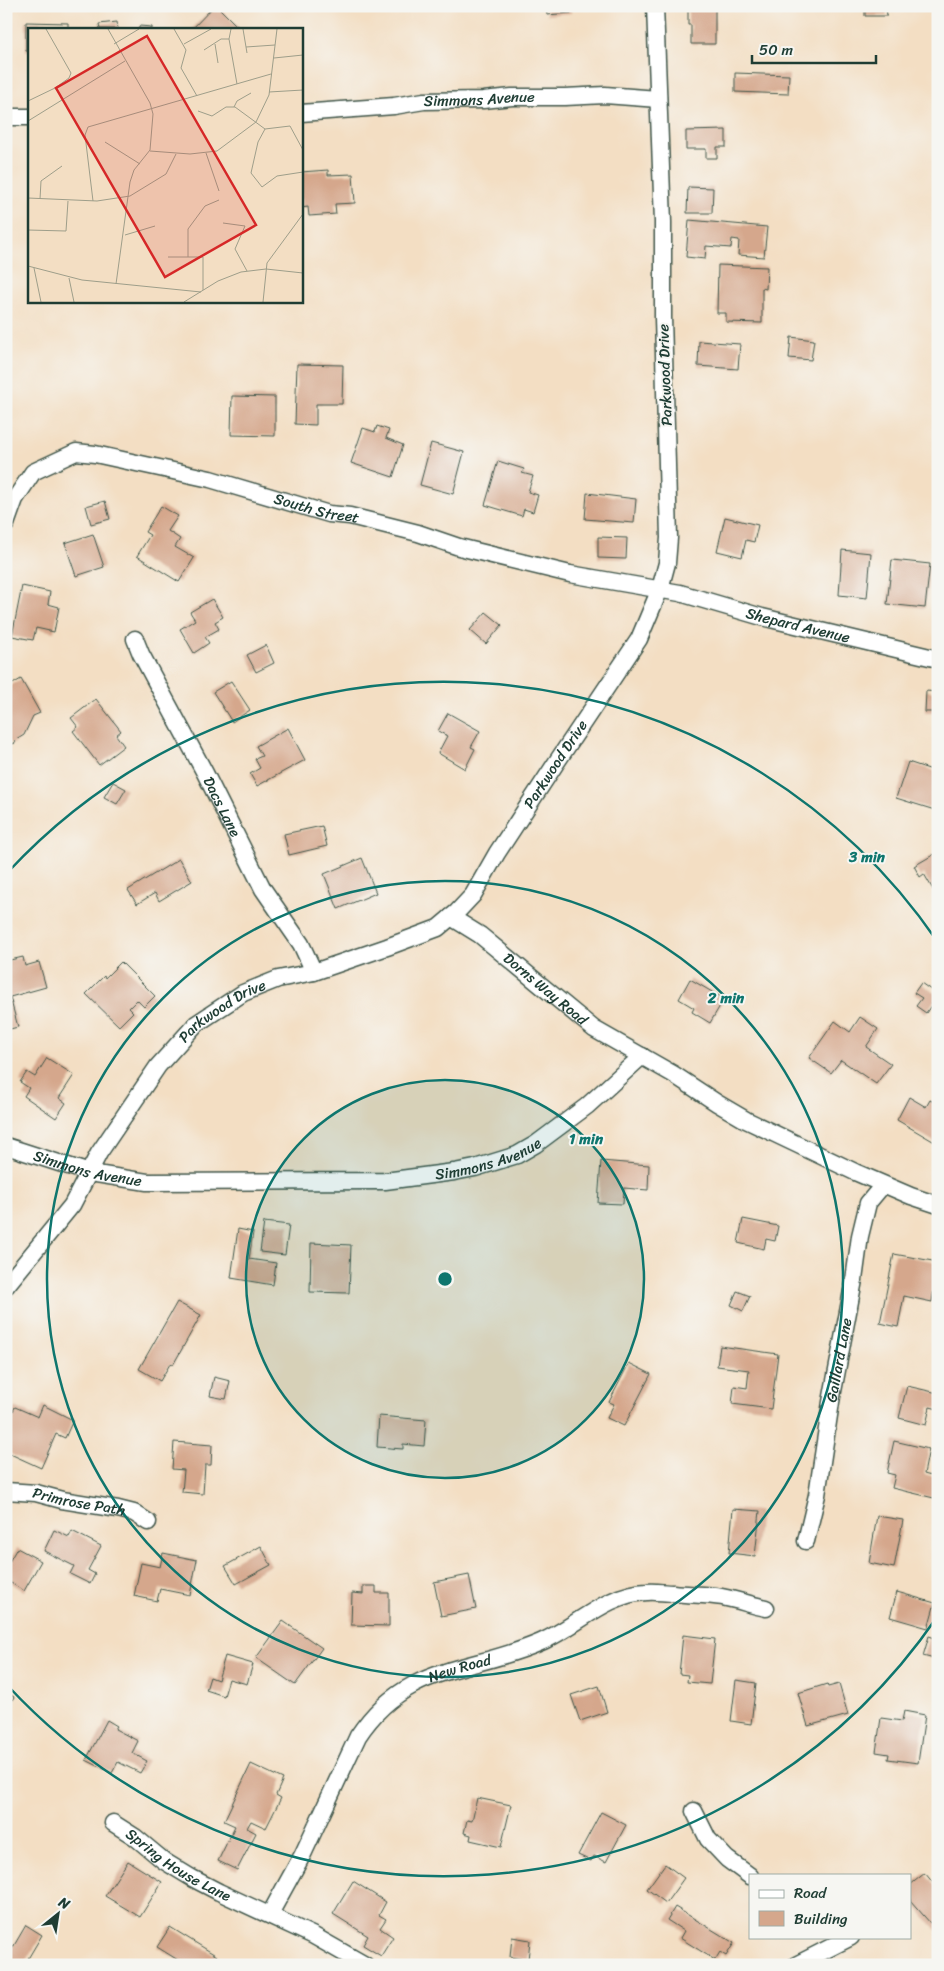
<svg xmlns="http://www.w3.org/2000/svg" width="944" height="1971" font-family="Sriracha,sans-serif">
<style>
.building{fill:#d5a78c}
.lines{fill:none;stroke-linecap:round;stroke-linejoin:round}
.minor-casing{stroke:#3f5549;stroke-width:19}
.minor{stroke:#fff;stroke-width:16}
.ring{fill:none;stroke:#0f766e;stroke-width:2.5}
.labels{text-anchor:middle;stroke-width:4;stroke-linejoin:round;paint-order:stroke}
.street-label{font-size:15px;fill:#1f3d34;stroke:#f6f6f2}
.inset-road{fill:none;stroke:#9e9e8a;stroke-width:1}
.view{fill:#d62828;fill-opacity:0.15;stroke:#d62828;stroke-width:2.5}
.inset-edge{fill:none;stroke:#1f3d34;stroke-width:2.5}
.centre{fill:#0f766e;stroke:#f6f6f2;stroke-width:2.5}
.ring-label{font-size:15px;text-anchor:middle;font-weight:bold;fill:#0f766e;stroke:#f6f6f2;stroke-width:4;stroke-linejoin:round;paint-order:stroke}
</style>
<rect width="100%" height="100%" fill="#f6f6f2"/>
<filter id="ink" filterUnits="userSpaceOnUse"><feTurbulence type="fractalNoise" baseFrequency=".02" numOctaves="2"/><feDisplacementMap in="SourceGraphic" scale="10" xChannelSelector="R" yChannelSelector="G"/><feConvolveMatrix kernelMatrix="1 2 1 2 8 2 1 2 1" color-interpolation-filters="sRGB"/></filter>
<filter id="wash" filterUnits="userSpaceOnUse"><feTurbulence type="fractalNoise" baseFrequency=".0096" numOctaves="4" result="noise"/><feDisplacementMap in="SourceGraphic" scale="20" xChannelSelector="R" yChannelSelector="G"/><feGaussianBlur stdDeviation="1.12" result="paint"/><feColorMatrix in="noise" values="0 0 0 0 0 0 0 0 0 0 0 0 0 0 0 0 0 1.4 0 .05"/><feComposite in="paint" operator="in"/></filter>
<g filter="url(#wash)">
<rect width="100%" height="100%" fill="#f3dec3"/>
<g id="blocks">
<g class="building">
<polygon points="214,6 217,6 240,29 192,29"/>
<polygon points="546,6 571,6 571,13 547,15"/>
<polygon points="688,6 715,6 715,44 691,44 691,25 688,25"/>
<polygon points="865,6 886,6 887,16 865,16"/>
<polygon points="26,22 68,23 68,29 29,29 29,51 26,51"/>
<polygon points="117,22 118,29 100,29 99,24"/>
<polygon points="139,26 152,27 152,29 139,29"/>
<polygon points="735,73 789,75 788,94 735,92"/>
<polygon points="726,130 726,147 717,147 717,158 706,158 706,149 686,149 686,131"/>
<polygon points="328,170 328,175 353,174 355,203 335,204 336,214 309,216 308,207 301,208 301,172"/>
<polygon points="688,187 713,188 712,213 687,213"/>
<polygon points="689,220 767,227 764,257 738,255 739,240 732,239 731,248 706,246 705,259 686,257"/>
<polygon points="718,265 767,267 766,289 762,288 762,323 726,322 726,313 717,313"/>
<polygon points="791,337 814,340 811,360 789,358"/>
<polygon points="699,341 740,344 738,369 698,366"/>
<polygon points="297,364 343,365 342,404 316,404 316,425 295,424"/>
<polygon points="232,396 275,397 275,436 231,435"/>
<polygon points="377,426 389,430 386,438 403,445 393,477 351,463 363,428 375,432"/>
<polygon points="431,443 464,452 453,494 420,485"/>
<polygon points="498,461 524,469 522,473 533,476 528,492 538,495 533,512 524,509 522,516 485,505"/>
<polygon points="587,493 636,499 634,523 585,519"/>
<polygon points="105,501 110,519 91,524 86,506"/>
<polygon points="161,506 178,516 168,531 180,539 175,547 194,558 179,582 137,556 150,535 145,532"/>
<polygon points="725,517 758,525 754,542 746,540 742,557 717,551"/>
<polygon points="93,534 104,567 76,576 65,543"/>
<polygon points="598,537 627,538 626,559 598,558"/>
<polygon points="842,550 871,553 867,598 839,595"/>
<polygon points="892,560 930,564 925,608 887,604"/>
<polygon points="22,586 50,592 48,604 59,607 54,632 36,628 33,640 12,636"/>
<polygon points="212,599 223,617 215,622 219,629 205,637 209,643 194,653 180,629 195,620 190,612"/>
<polygon points="486,612 502,625 486,644 470,630"/>
<polygon points="266,645 274,663 256,672 247,655"/>
<polygon points="21,679 40,713 33,716 24,735 16,740 14,744 10,742 6,746 6,688"/>
<polygon points="231,681 250,710 232,722 213,692"/>
<polygon points="926,691 938,692 938,712 925,712"/>
<polygon points="96,699 121,731 116,735 124,746 99,765 73,731 78,727 71,718"/>
<polygon points="448,713 480,731 471,747 475,749 465,769 438,753 447,736 438,731"/>
<polygon points="288,728 305,760 257,786 250,774 260,768 255,759 262,756 256,746"/>
<polygon points="908,762 938,772 938,811 896,798"/>
<polygon points="113,782 126,789 117,804 104,797"/>
<polygon points="322,826 327,846 289,855 284,834"/>
<polygon points="938,852 938,898 924,874 920,877 914,866"/>
<polygon points="362,858 376,893 338,909 324,874"/>
<polygon points="179,859 192,881 159,901 155,893 137,904 128,890"/>
<polygon points="23,957 25,966 39,962 46,987 10,997 18,1027 6,1030 6,961"/>
<polygon points="121,962 155,996 144,1007 137,1000 129,1008 133,1012 119,1026 86,994 104,976 105,978"/>
<polygon points="690,979 724,999 710,1023 692,1012 694,1008 679,999"/>
<polygon points="921,983 938,995 926,1013 916,1006 922,998 914,993"/>
<polygon points="860,1017 878,1029 866,1047 891,1064 876,1084 841,1060 831,1073 809,1058 835,1021 850,1032"/>
<polygon points="47,1058 74,1075 59,1098 66,1103 56,1118 24,1096 29,1088 20,1082 27,1072 35,1077"/>
<polygon points="909,1097 926,1107 930,1100 938,1104 938,1144 897,1120"/>
<polygon points="601,1161 649,1165 648,1190 624,1188 623,1204 598,1203"/>
<polygon points="743,1219 778,1226 775,1241 766,1239 764,1249 738,1243"/>
<polygon points="264,1222 289,1225 285,1255 260,1252"/>
<polygon points="238,1229 253,1232 249,1259 276,1263 273,1285 231,1278"/>
<polygon points="311,1243 351,1245 349,1293 310,1292"/>
<polygon points="894,1254 938,1262 932,1302 904,1296 898,1327 880,1323"/>
<polygon points="737,1291 750,1296 743,1311 731,1305"/>
<polygon points="177,1302 201,1315 173,1365 170,1364 160,1381 139,1369"/>
<polygon points="720,1346 778,1354 771,1409 732,1404 734,1386 747,1388 749,1370 717,1366"/>
<polygon points="629,1363 651,1374 624,1426 607,1418 614,1404 609,1402"/>
<polygon points="214,1377 230,1381 226,1399 210,1396"/>
<polygon points="907,1386 938,1393 938,1409 930,1407 926,1425 899,1418"/>
<polygon points="43,1405 73,1420 65,1438 56,1434 41,1468 6,1452 6,1446 10,1438 6,1436 6,1425 15,1407 38,1417"/>
<polygon points="379,1416 426,1420 424,1446 403,1444 403,1449 377,1447"/>
<polygon points="894,1441 929,1449 924,1474 938,1478 938,1499 892,1488 895,1475 887,1473"/>
<polygon points="174,1442 212,1445 211,1465 205,1465 203,1494 182,1492 184,1470 172,1469"/>
<polygon points="733,1509 760,1511 755,1556 729,1553"/>
<polygon points="877,1516 903,1520 894,1568 869,1563"/>
<polygon points="54,1530 69,1537 72,1531 101,1546 88,1570 95,1574 90,1584 70,1574 74,1566 44,1551"/>
<polygon points="261,1546 271,1565 236,1584 225,1566"/>
<polygon points="17,1548 41,1561 24,1591 6,1580 6,1567"/>
<polygon points="163,1553 197,1560 190,1595 160,1589 157,1601 134,1596 141,1563 160,1567"/>
<polygon points="469,1575 476,1609 441,1616 434,1582"/>
<polygon points="363,1586 376,1586 376,1593 389,1593 389,1626 351,1625 352,1593 363,1594"/>
<polygon points="897,1592 935,1603 928,1628 890,1617"/>
<polygon points="283,1621 322,1648 295,1685 256,1658"/>
<polygon points="683,1635 715,1639 710,1684 687,1682 688,1675 679,1674"/>
<polygon points="929,1636 938,1639 938,1660 923,1656"/>
<polygon points="225,1656 253,1664 247,1684 229,1679 224,1696 206,1690 210,1677 218,1680"/>
<polygon points="736,1680 756,1683 751,1724 731,1721"/>
<polygon points="827,1684 828,1687 839,1684 848,1715 808,1726 798,1693"/>
<polygon points="599,1686 607,1712 580,1721 571,1695"/>
<polygon points="6,1692 14,1697 6,1710"/>
<polygon points="904,1711 925,1715 918,1763 888,1759 889,1754 876,1752 881,1718 902,1721"/>
<polygon points="107,1720 117,1726 115,1729 138,1741 132,1753 147,1761 140,1773 118,1762 112,1773 86,1760"/>
<polygon points="251,1764 283,1779 276,1795 281,1798 266,1828 251,1821 247,1828 256,1833 237,1870 218,1861 235,1826 224,1821"/>
<polygon points="477,1798 511,1805 501,1847 470,1840 471,1835 464,1833 467,1820 472,1821"/>
<polygon points="601,1812 626,1825 606,1862 594,1856 591,1861 578,1855"/>
<polygon points="128,1861 162,1882 140,1917 105,1896"/>
<polygon points="665,1864 684,1878 666,1903 647,1889"/>
<polygon points="925,1873 938,1889 938,1932 910,1900 910,1885"/>
<polygon points="353,1881 386,1902 379,1915 386,1919 380,1928 393,1937 381,1956 363,1945 368,1936 333,1914"/>
<polygon points="675,1907 734,1943 726,1956 720,1952 715,1960 680,1938 684,1931 667,1920"/>
<polygon points="26,1925 42,1935 26,1962 31,1965 6,1965 6,1946 12,1949"/>
<polygon points="170,1927 217,1956 211,1965 186,1965 157,1947"/>
<polygon points="512,1937 530,1940 528,1960 510,1957"/>
</g>
</g>
</g>
<g filter="url(#ink)">
<use href="#blocks" fill-opacity="0" stroke="#3f5549" stroke-width="1"/>
<g class="lines">
<g class="minor-casing">
<g id="minor">
<path id="s1" d="M301 113 394 106 424 101 483 100 512 97H565L605 95 658 99"/>
<polyline points="6,117 29,117"/>
<path id="s2" d="M6 524 15 499 33 472 76 452 95 454 210 479 329 514 350 516 418 533 459 547 570 574 680 593 762 617 938 659"/>
<path id="s3" d="M135 639 141 654 205 773 263 889 301 944 314 972"/>
<path id="s4" d="M451 917 480 935 594 1029 673 1074 717 1103 746 1120 855 1172 911 1196 938 1205"/>
<path id="s5" d="M6 1146 90 1173 147 1182 385 1181 454 1172 475 1168 517 1155 536 1144 587 1106 642 1056"/>
<path id="s6" d="M6 1286 72 1205 99 1153 158 1066 196 1024 243 993 278 979 314 972 387 947 438 928 457 912 473 895 497 853 556 763 639 639 660 589 667 563 669 538 663 317V222L655 6"/>
<path id="s7" d="M6 1491 36 1493 62 1500 118 1509 134 1513 148 1522"/>
<path id="s8" d="M806 1541 817 1495 831 1402 854 1280 860 1236 868 1203 883 1185"/>
<polyline points="694,1811 708,1839 727,1859 750,1876"/>
<path id="s9" d="M113 1823 135 1837 164 1861 192 1878 219 1892 314 1936 365 1965"/>
<path id="s10" d="M270 1914 303 1854 358 1736C406 1663 471 1673 541 1642 576 1627 607 1593 647 1592 655 1591 664 1593 673 1593 689 1595 706 1594 722 1597 737 1600 752 1605 766 1608"/>
<polyline points="796,1965 851,1937"/>
</g>
</g>
<use href="#minor" class="minor"/>
</g>
</g>
<circle cx="445" cy="1279" r="199" fill="#0f766e" fill-opacity=".12"/>
<g class="ring">
<circle cx="445" cy="1279" r="199"/>
<circle cx="445" cy="1279" r="398"/>
<path d="M937 1617A597 597 0 0 1 8 1686M8 872A597 597 0 0 1 937 941"/>
</g>
<g class="labels">
<g class="street-label">
<text dy="5" stroke="none"><textPath href="#s1" startOffset="179">Simmons Avenue</textPath></text>
<text transform="translate(665 375) rotate(-92)" y="5">Parkwood Drive</text>
<text dy="5" stroke="none"><textPath href="#s2" startOffset="354">South Street</textPath></text>
<text dy="5" stroke="none"><textPath href="#s2" startOffset="850">Shepard Avenue</textPath></text>
<text dy="5" stroke="none"><textPath href="#s6" startOffset="790">Parkwood Drive</textPath></text>
<text dy="5" stroke="none"><textPath href="#s3" startOffset="189">Dacs Lane</textPath></text>
<text dy="5" stroke="none"><textPath href="#s4" startOffset="119">Dorns Way Road</textPath></text>
<text dy="5" stroke="none"><textPath href="#s6" startOffset="354">Parkwood Drive</textPath></text>
<text dy="5" stroke="none"><textPath href="#s5" startOffset="490">Simmons Avenue</textPath></text>
<text dy="5" stroke="none"><textPath href="#s5" startOffset="85">Simmons Avenue</textPath></text>
<text dy="5" stroke="none"><textPath href="#s8" startOffset="184">Gaillard Lane</textPath></text>
<text dy="5" stroke="none"><textPath href="#s7" startOffset="74">Primrose Path</textPath></text>
<text dy="5" stroke="none"><textPath href="#s10" startOffset="324">New Road</textPath></text>
<text dy="5" stroke="none"><textPath href="#s9" startOffset="78">Spring House Lane</textPath></text>
</g>
</g>
<g transform="translate(28 28)">
<rect width="275" height="275" fill="#f3dec3"/>
<path class="inset-road" d="M18 1 43 45 41 50 27 60M80 1 122 75 125 86 122 122 106 142 102 154 88 256M146 1 158 22 153 40 169 68M203 1 201 11 209 56M215 1 219 25M86 16 111 1M156 16 183 1M187 16 190 35M218 19 247 17M176 22 193 11H201M246 30 275 27M241 64 275 62M0 73 27 60 35 71M206 79 209 73 223 65M170 83 184 88 198 79H207L237 101M0 93 97 33M77 114 112 136M275 122 262 98 237 101 230 114 223 145 234 159 249 148 275 144M122 123 162 126 189 123 228 94 241 67 249 1M178 125 191 163M0 170 69 173 102 168 138 146 148 126M12 171 13 153 34 138M65 173 57 107 60 99 243 46M195 195 217 198M217 198 207 221 219 243M0 202 38 203 40 173M97 207 127 198M140 229H175V262M160 229V201L177 178 191 172M0 238 54 252 173 264M6 240 13 274M41 250 46 274M156 274 190 253 213 244 238 241 275 245M235 274 239 235 275 186"/>
<path class="view" d="M119 8 228 197 137 249 28 60Z"/>
<rect width="275" height="275" class="inset-edge"/>
</g>
<circle cx="445" cy="1279" r="8" class="centre"/>
<g class="ring-label">
<text x="867" y="862">3 min</text>
<text x="726" y="1003">2 min</text>
<text x="586" y="1144">1 min</text>
</g>
<rect width="944" height="1971" fill="none" stroke="#f6f6f2" stroke-width="25"/>
<rect x="749" y="1874" width="162" height="65" fill="#f6f6f2" stroke="#a0aca6"/>
<rect x="759" y="1890" width="25" height="8" fill="#ffffff" stroke="#a0aca6"/>
<text x="794" y="1898" font-size="15" fill="#1f3d34">Road</text>
<rect x="759" y="1911" width="25" height="15" fill="#d5a78c" stroke="#a0aca6"/>
<text x="794" y="1924" font-size="15" fill="#1f3d34">Building</text>
<g transform="translate(58 1914) rotate(30)" stroke="#f6f6f2" stroke-width="4" paint-order="stroke">
<path d="M0-4L9 19L0 12L-9 19Z" fill="#1f3d34"/>
<text y="-8" font-size="14" font-weight="bold" text-anchor="middle" fill="#1f3d34">N</text>
</g>
<path d="M752 55v8h124v-8" fill="none" stroke="#1f3d34" stroke-width="2.5"/>
<text x="759" y="55" font-size="15" fill="#1f3d34" stroke="#f6f6f2" stroke-width="4" paint-order="stroke">50 m</text>
</svg>
